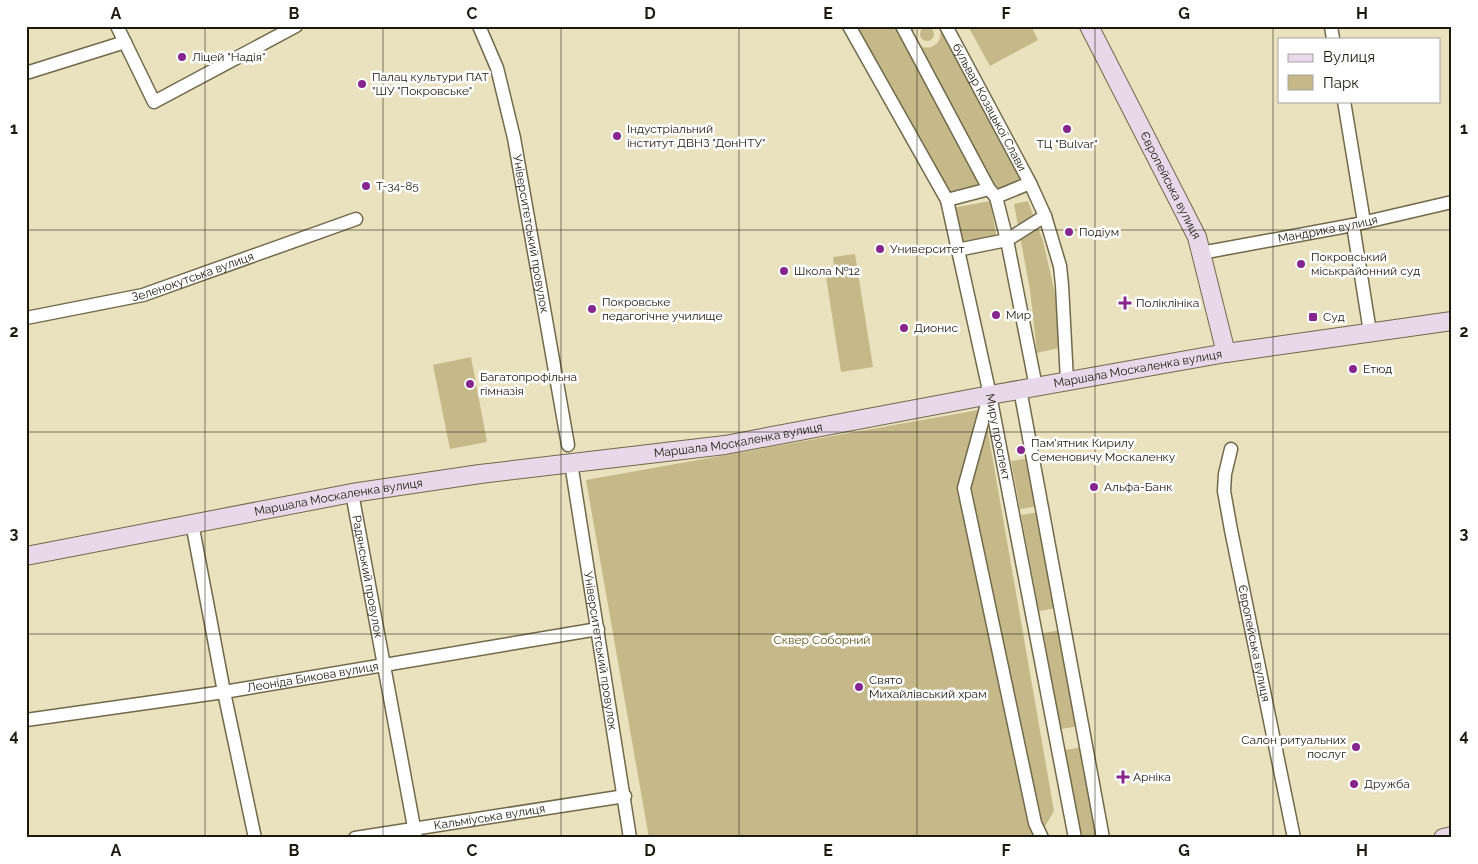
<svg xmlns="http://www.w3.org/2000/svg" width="1478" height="864" font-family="Raleway,sans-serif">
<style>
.green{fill:#c5b989}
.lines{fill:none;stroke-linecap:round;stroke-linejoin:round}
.street-casing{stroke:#716949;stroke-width:15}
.secondary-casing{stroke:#716949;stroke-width:20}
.street{stroke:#fff;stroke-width:12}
.secondary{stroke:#e9d8ea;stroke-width:18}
.grid{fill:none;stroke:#1d1a0d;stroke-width:1;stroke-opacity:0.55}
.poi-dot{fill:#87258e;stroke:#fff;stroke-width:2}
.labels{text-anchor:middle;stroke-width:5;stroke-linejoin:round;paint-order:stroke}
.poi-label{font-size:12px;fill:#1d1a0d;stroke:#fff;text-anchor:start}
.street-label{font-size:12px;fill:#1d1a0d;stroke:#fff}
.park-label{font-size:12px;fill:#635413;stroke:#fff}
.neatline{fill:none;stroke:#1d1a0d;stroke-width:2}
.grid-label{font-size:16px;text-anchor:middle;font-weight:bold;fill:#1d1a0d}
</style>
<rect width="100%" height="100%" fill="#eae1be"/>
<g class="green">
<path d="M851 26H915L913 34 918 45C932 53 945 41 939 26H946L1030 183 996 197 989 189 947 200Z"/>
<polygon points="968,26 1031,26 1038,40 990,66"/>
<circle cx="927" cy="34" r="7"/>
<polygon points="990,201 997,239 991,240 990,237 968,241 968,244 961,246 953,208"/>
<polygon points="1028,201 1043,241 1054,289 1063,347 1037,353 1030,290 1014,204"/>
<polygon points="855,254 873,367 841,372 826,277 835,276 833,257"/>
<polygon points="471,357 487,442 450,449 433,365"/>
<polygon points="984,409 1054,811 1038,838 649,838 586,480"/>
<polygon points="1030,458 1039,506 1020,509 1011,461"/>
<polygon points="1039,512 1057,608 1039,611 1021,515"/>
<polygon points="1061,630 1079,726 1061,729 1043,633"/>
<polygon points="1082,747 1099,838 1080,838 1064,750"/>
</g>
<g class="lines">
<g class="street-casing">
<g id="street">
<polyline points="117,26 154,102 296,26"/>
<path id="s1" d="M479 26 497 68 514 138 568 445"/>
<path id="s2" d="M849 26 947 200 990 395 1075 838"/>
<polyline points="902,26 989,189 947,200"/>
<path id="s3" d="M946 26 1030 183 996 197 989 189"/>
<polyline points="1331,26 1333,39"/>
<polyline points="26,73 125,42"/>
<polyline points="1344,101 1364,222"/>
<polyline points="1030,183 1045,216 1060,266 1062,285 1067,381"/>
<polyline points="996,197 1007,240 1036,387"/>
<polyline points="1353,225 1370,332"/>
<polyline points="957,250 1007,240 1045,216"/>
<path id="s4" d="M1201 253 1353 225 1452 202"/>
<path id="s5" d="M26 318 143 295 356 219"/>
<polyline points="1020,389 1103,838"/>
<polyline points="989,397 964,488 1035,823 1042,838"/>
<path id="s6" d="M1231 449 1225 474 1224 491 1231 530 1294 838"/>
<path id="s7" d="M571 463 630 838"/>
<path id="s8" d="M352 493 416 838"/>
<polyline points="192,523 224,692 255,838"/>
<path id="s9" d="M26 720 224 692 598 629"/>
<path id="s10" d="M355 838 625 796"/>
</g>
</g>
<g class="secondary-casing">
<g id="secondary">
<path id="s11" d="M1089 26 1197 237 1226 353"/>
<path id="s12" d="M26 556 352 493 480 474 725 445 990 395 1226 353 1452 321"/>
<polyline points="1443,838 1452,836"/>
</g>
</g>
<use href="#street" class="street"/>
<use href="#secondary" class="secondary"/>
</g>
<path class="grid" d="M205 26V838M383 26V838M561 26V838M739 26V838M917 26V838M1095 26V838M1273 26V838M26 230H1452M26 432H1452M26 634H1452"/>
<g class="poi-dot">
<circle cx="182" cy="57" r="5"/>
<circle cx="362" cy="84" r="5"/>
<circle cx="1067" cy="129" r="5"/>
<circle cx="617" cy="136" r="5"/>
<circle cx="366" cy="186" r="5"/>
<circle cx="1069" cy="232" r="5"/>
<circle cx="880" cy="249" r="5"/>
<circle cx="1301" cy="264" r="5"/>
<circle cx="784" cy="271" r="5"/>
<path d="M1122.5 295.5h5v5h5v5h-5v5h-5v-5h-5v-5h5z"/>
<circle cx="592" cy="309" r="5"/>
<circle cx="996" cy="315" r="5"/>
<rect x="1308" y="312" width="10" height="10" rx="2.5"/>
<circle cx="904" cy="328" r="5"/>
<circle cx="1353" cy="369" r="5"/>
<circle cx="470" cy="384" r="5"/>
<circle cx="1021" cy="450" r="5"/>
<circle cx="1094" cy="487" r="5"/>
<circle cx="859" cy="687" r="5"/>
<circle cx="1356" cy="747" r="5"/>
<path d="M1120.5 769.5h5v5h5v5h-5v5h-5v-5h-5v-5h5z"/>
<circle cx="1354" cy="784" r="5"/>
</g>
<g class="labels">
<g class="poi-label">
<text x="192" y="61">Ліцей "Надія"</text>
<text x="372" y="81">Палац культури ПАТ<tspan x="372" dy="14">"ШУ "Покровське"</tspan></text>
<text x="627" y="133">Індустріальний<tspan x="627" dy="14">інститут ДВНЗ "ДонНТУ"</tspan></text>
<text x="1067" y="148" text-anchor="middle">ТЦ "Bulvar"</text>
<text x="376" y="190">Т-34-85</text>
<text x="1079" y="236">Подіум</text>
<text x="890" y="253">Университет</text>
<text x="1311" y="261">Покровський<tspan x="1311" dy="14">міськрайонний суд</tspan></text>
<text x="794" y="275">Школа №12</text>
<text x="602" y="306">Покровське<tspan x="602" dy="14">педагогічне училище</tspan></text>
<text x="1136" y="307">Поліклініка</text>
<text x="1006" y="319">Мир</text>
<text x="1323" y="321">Суд</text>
<text x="914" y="332">Дионис</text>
<text x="1363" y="373">Етюд</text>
<text x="480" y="381">Багатопрофільна<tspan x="480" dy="14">гімназія</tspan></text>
<text x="1031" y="447">Пам'ятник Кирилу<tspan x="1031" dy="14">Семеновичу Москаленку</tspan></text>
<text x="1104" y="491">Альфа-Банк</text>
<text x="869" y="684">Свято<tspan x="869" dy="14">Михайлівський храм</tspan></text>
<text x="1346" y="744" text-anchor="end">Салон ритуальних<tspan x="1346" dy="14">послуг</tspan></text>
<text x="1133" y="781">Арніка</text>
<text x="1364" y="788">Дружба</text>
</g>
<g class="street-label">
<text dy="4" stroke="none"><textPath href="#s3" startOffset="92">бульвар Козацької Слави</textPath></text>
<text dy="4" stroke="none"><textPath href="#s11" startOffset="179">Європейська вулиця</textPath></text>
<text dy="4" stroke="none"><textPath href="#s4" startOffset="129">Мандрика вулиця</textPath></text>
<text dy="4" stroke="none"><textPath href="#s1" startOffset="215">Університетський провулок</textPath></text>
<text dy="4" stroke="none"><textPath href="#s5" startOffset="172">Зеленокутська вулиця</textPath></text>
<text dy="4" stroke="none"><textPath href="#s12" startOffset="1128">Маршала Москаленка вулиця</textPath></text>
<text dy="4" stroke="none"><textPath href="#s12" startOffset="722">Маршала Москаленка вулиця</textPath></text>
<text dy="4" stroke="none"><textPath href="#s2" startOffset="442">Миру проспект</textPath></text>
<text dy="4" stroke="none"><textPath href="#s12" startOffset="318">Маршала Москаленка вулиця</textPath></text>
<text dy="4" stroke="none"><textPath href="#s8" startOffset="85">Радянський провулок</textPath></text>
<text dy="4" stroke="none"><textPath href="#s6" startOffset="198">Європейська вулиця</textPath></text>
<text dy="4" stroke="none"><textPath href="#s7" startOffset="190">Університетський провулок</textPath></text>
<text dy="4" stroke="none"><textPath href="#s9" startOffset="290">Леоніда Бикова вулиця</textPath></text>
<text dy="4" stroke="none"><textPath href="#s10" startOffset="136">Кальміуська вулиця</textPath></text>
</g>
<g class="park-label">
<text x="822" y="644">Сквер Соборний</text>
</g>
</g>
<rect width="1478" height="864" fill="none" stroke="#ffffff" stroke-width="55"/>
<rect x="1278" y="38" width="162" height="65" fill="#ffffff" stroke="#a5a39e"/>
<rect x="1288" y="54" width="25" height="8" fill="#e9d8ea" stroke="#a5a39e"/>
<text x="1323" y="62" font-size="15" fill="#1d1a0d">Вулиця</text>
<rect x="1288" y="75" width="25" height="15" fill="#c5b989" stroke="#a5a39e"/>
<text x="1323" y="88" font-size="15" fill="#1d1a0d">Парк</text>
<rect x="28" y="28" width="1422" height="808" class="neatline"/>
<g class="grid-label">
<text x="116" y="19">A</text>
<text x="294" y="19">B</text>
<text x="472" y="19">C</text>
<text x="650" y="19">D</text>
<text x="828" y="19">E</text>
<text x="1006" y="19">F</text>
<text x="1184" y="19">G</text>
<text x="1362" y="19">H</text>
<text x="14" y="134">1</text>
<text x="1464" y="134">1</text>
<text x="14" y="337">2</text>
<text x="1464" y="337">2</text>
<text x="14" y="539">3</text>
<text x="1464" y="539">3</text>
<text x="14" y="741">4</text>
<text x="1464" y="741">4</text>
<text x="116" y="856">A</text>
<text x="294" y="856">B</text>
<text x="472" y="856">C</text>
<text x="650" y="856">D</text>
<text x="828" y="856">E</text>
<text x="1006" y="856">F</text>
<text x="1184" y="856">G</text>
<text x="1362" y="856">H</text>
</g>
</svg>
